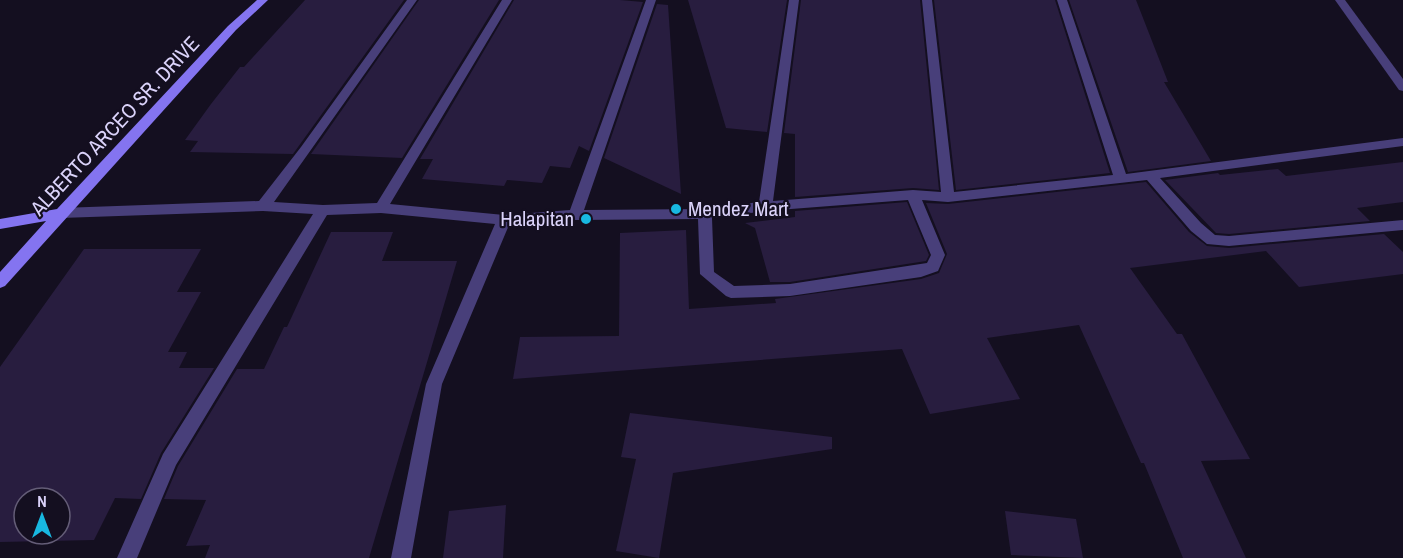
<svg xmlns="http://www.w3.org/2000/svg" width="1403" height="558" font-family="'Archivo Narrow',sans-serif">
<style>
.building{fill:#281d3f;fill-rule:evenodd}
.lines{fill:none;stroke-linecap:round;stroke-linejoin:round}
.street{fill:#483f7a;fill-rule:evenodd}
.secondary{fill:#8474f0;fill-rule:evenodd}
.poi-dot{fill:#18b8e1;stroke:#140f20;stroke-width:2}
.labels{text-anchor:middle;stroke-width:4.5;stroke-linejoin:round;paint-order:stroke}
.street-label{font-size:21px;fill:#dbd3fa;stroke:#140f20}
.poi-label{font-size:21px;fill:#dbd3fa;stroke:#140f20;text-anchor:start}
</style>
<rect width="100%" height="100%" fill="#140f20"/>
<g class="building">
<polygon points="305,0 404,0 293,154 190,152 198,141 185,140 211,104 240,67 244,67"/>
<polygon points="419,0 499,0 402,158 311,154"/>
<polygon points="514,0 620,0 643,2 589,151 579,146 570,168 550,166 542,183 507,180 504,186 422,179 433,159 420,159"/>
<polygon points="688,0 787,0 767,132 726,128"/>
<polygon points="801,0 920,0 939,190 913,188 795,197 795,134 784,133"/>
<polygon points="934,0 1055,0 1110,173 956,190"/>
<polygon points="1069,0 1136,0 1168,82 1164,82 1211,161 1128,172"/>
<polygon points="657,4 668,5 681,194 604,158"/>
<polygon points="1403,162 1403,202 1357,208 1370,221 1229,234 1216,233 1165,180 1218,173 1220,175 1278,169 1286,176"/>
<polygon points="1146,182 1189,232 1207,246 1229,248 1384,234 1403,252 1403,274 1299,287 1266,251 1130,268 1177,334 1182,334 1250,459 1201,461 1246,558 1183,558 1144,463 1141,463 1079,325 987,338 1020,399 930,414 902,349 513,379 520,337 619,336 620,233 686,230 689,309 776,303 775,299 921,279 939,273 947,254 926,203 948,204"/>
<polygon points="907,202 929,255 926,261 790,282 770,282 755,228 745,223 795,217 795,211"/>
<polygon points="331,232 393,232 382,261 457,261 369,558 205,558 210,545 186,546 206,500 164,499 178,466 237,369 264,369 284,327 287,327"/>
<path d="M84 249H201L177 292H201L168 352H187L179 368H214L161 453 141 499 115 498 94 540 0 542V367ZM24 498H60V534H24Z"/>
<polygon points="630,413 832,437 832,449 673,473 659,558 616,551 636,459 621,457"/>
<polygon points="506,505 503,558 443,558 449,511"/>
<polygon points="1005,511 1076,519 1083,558 1011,555"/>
</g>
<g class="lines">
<g class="street">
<path d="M407 0H417L274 202 323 205 377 203 502 0H512L390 204 504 215 570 210 646 0H656L584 210 705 209 759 202 789 0H799L773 201 913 190 941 192 922 0H932L954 192 1113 175 1057 0H1067L1126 174 1403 138V146L1160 178 1201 223 1215 235 1229 236 1403 220V230L1229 246 1207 244 1191 231 1147 180 948 202 922 200 945 255 938 271 921 277 790 296 731 298 726 296 700 274 698 219 575 220 509 225 442 384 411 558H391L426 384 495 224 381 213 327 215 176 465 137 558H117L163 454 313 214 263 211 61 218 54 213 61 208 259 201 301 147ZM908 200 931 255 927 263 790 284 734 286 714 272 712 218 765 211Z"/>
<polygon points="1335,0 1345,0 1403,79 1403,91 1399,90"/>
</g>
<polygon class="secondary" points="257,0 268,0 236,30 5,286 0,288 0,272 46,221 0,229 0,219 57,209 228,26"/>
</g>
<g class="poi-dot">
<circle cx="676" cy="209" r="6"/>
<circle cx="586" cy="219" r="6"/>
</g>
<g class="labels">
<g class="street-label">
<text transform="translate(115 126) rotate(-47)" y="7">ALBERTO ARCEO SR. DRIVE</text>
</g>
<g class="poi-label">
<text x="688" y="216">Mendez Mart</text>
<text x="574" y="226" text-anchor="end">Halapitan</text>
</g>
</g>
<g transform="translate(42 516)"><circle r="28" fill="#140f20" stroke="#645d77" stroke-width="1.5"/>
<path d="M0-4.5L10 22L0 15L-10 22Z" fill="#18b8e1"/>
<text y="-9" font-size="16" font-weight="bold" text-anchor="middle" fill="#dbd3fa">N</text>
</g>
</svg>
